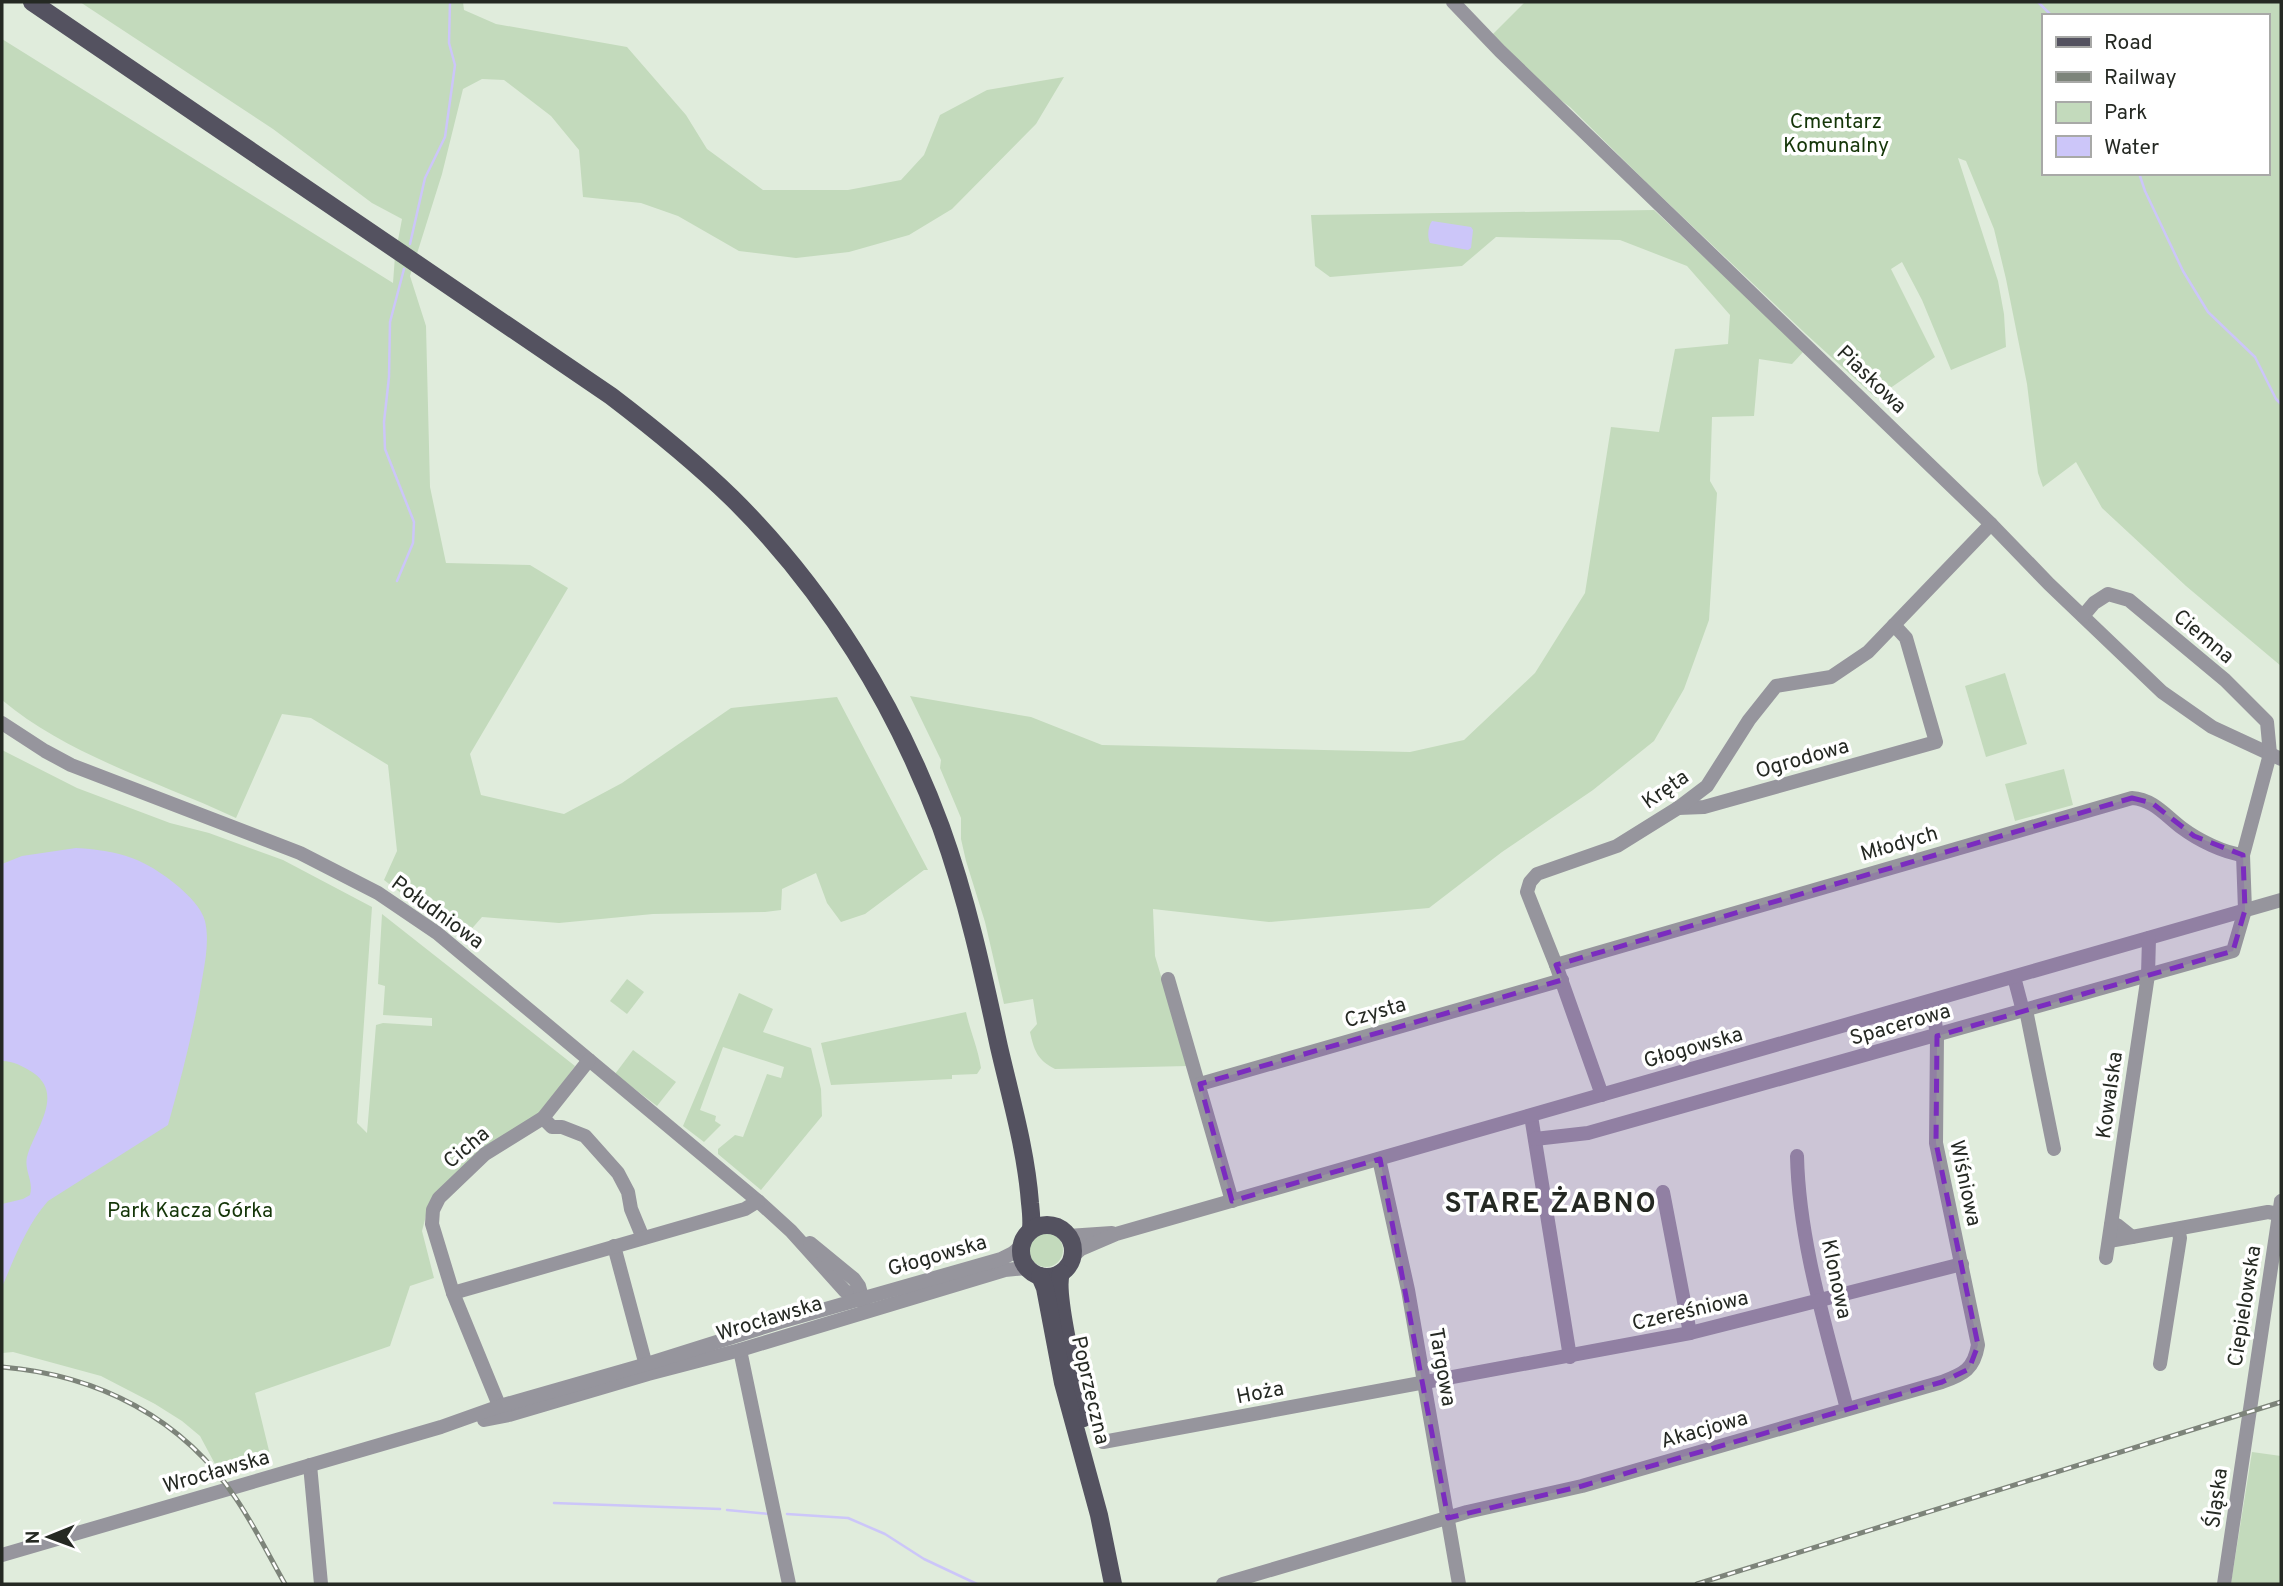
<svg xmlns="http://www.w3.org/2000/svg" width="2283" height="1586" font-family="Overpass,sans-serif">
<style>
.green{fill:#c3dabc;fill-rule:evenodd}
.water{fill:#ccc6f9}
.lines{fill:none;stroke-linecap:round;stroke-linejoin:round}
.stream{stroke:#ccc6f9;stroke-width:2.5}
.minor{stroke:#96959d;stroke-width:14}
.major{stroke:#545260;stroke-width:18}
.rail-casing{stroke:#7d847a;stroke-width:5}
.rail{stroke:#fff;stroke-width:2.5;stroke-dasharray:8;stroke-linecap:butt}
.marked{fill:#7b2cbf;fill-opacity:0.2;stroke:#7b2cbf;stroke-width:5;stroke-dasharray:14 9;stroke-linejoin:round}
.labels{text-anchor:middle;stroke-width:7;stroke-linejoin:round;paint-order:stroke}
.park-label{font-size:21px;fill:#153609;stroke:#fff}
.street-label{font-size:21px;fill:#252923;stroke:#fff}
.district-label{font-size:28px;font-weight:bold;letter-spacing:2px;fill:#252923;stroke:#fff}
</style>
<rect width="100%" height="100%" fill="#e0ecdc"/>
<g class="green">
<path d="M80 2H463L464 10 496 24 627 47 686 115 707 149 763 190H848L901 180 924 155 940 115 987 90 1064 77 1036 124 952 209 909 235 849 252 796 258 739 251 678 216 641 203 583 197 579 150 551 116 504 80 482 79 463 89 442 174 410 276 426 326 430 487 446 563 530 565 568 588 470 754 481 795 564 814 622 783 731 708 837 697 928 870H924L865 914 841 922 827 903 816 873 782 889 781 910 765 912 653 914 559 923 482 917 462 940 384 880 397 851 388 765 311 718 282 714 236 818C157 781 69 756 2 700V39L393 283 395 256 402 219 372 203 273 129Z"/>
<path d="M1525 2H2281V666L2186 586 2102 508 2076 462 2043 487 2038 473 2027 384 2006 279 1994 229 1966 161 1958 158 1998 281 2004 314 2006 347 1951 370 1922 300 1902 262 1891 269 1935 357 1876 398 1806 334 1647 183 1570 107 1554 95 1492 35ZM2043 16H2267V173H2043Z"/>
<path d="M1654 210 1804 351 1792 364 1759 359 1754 416 1712 417 1710 481 1717 493 1709 620 1684 689 1654 741 1593 790 1502 852 1429 908 1269 922 1153 909 1155 956 1188 1066 1055 1069C1037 1060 1034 1050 1030 1032L1037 1024 1033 999 1004 1004 985 922 966 861 961 839V818L940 768 941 760 910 696 1031 717 1102 745 1410 752 1464 740 1535 673 1585 593 1611 427 1659 432 1675 349 1728 344 1730 315 1687 266 1620 240 1496 237 1462 266 1330 277 1315 266 1311 215Z"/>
<polygon points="2005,673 2027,744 1986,757 1965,686"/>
<polygon points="2,750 77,788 170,823 209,833 283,860 372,907 357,1123 367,1133 376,1025 383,1023 432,1026 432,1018 383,1015 385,986 378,984 382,914 575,1066 533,1124 483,1150 429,1204 422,1231 434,1278 410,1286 390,1346 255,1393 272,1463 222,1477 200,1436 182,1421 155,1404 101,1376 13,1352 2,1353"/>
<polygon points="2064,769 2073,805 2015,821 2005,784"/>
<polygon points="627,979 644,992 627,1014 610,1001"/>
<polygon points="739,993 773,1009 763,1032 811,1048 821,1089 822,1116 761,1190 718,1154 718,1149 735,1135 743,1137 767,1074 781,1078 784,1067 723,1047 700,1110 716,1116 715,1121 721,1125 704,1142 683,1126"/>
<path d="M966 1012C970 1031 978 1048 981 1068L977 1074 952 1075V1079L831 1085 821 1043Z"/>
<polygon points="633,1050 676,1082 657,1106 615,1074"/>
<circle cx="1046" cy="1250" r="17"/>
<polygon points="2252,1452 2281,1456 2281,1584 2231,1583"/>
</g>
<g class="water">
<path d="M1432 221 1471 227 1473 230 1471 248 1468 250 1430 243C1427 237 1428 226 1432 221Z"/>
<path d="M76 848C121 851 144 858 179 887 189 896 201 907 205 921 209 938 206 957 203 974 195 1025 182 1075 168 1125L48 1201C26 1226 15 1257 2 1287V1204L23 1199 30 1195C34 1181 24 1171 27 1157 34 1130 66 1094 32 1072 22 1066 14 1061 2 1061V864L22 856Z"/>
</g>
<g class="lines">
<g class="stream">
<polyline points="2038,2 2052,16"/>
<polyline points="2139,173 2145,191 2183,271 2208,312 2255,357 2276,399 2281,404"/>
<polyline points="410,244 425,178 445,137 455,65 449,43 450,2"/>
<polyline points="397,581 413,543 414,522 385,449 384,422 389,377 390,322 404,269"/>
<polyline points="554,1503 720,1509"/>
<polyline points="727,1510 769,1514"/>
<polyline points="787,1514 848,1518 885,1534 924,1559 977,1584"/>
</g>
<g class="minor">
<polyline points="1453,2 1500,51 1991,524 2049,584 2162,692 2212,727 2281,759"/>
<polyline points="2,723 45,751 71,765 300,853 378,893 437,933 758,1201 791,1231 845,1291 862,1298"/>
<polyline points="1678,808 1704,807 1936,742 1906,638 1894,625"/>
<path d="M1556 965 2132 798C2153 799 2166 816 2182 828 2198 840 2224 853 2243 855"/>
<polyline points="2014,977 2023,1011"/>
<polyline points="1168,979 1232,1201"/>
<polyline points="2026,1010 2054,1149"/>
<polyline points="1200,1084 1562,980"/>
<polyline points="1602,1095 1556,965 1527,892 1530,882 1537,874 1617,846 1678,808 1707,786 1749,720 1776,686 1831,677 1868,652 1991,524"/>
<polyline points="1531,1116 1570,1357"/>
<polyline points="543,1118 552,1127 562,1127 585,1136 618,1173 628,1192 631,1209 643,1238"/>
<polyline points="1535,1139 1588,1133 2233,951 2245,910 2243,855 2270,754 2267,722 2225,680 2129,600 2108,594 2094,603 2083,616"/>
<path d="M1797 1156C1799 1242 1826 1327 1847 1409"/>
<polyline points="1379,1159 1408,1290 1459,1584"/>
<polyline points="1663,1192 1690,1333"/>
<polyline points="1068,1236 1112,1233"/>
<polyline points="2132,1237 2268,1212 2279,1214"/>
<polyline points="2109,1241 2132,1237 2117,1225 2111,1225"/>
<polyline points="810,1243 854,1279 859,1286 864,1305"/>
<polyline points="614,1246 648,1373"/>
<polyline points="1073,1256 1081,1249 1116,1234 2281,900"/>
<polyline points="2106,1258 2148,975 2149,938"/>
<polyline points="453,1293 745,1209 758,1201"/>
<polyline points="740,1350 789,1584"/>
<polyline points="2160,1364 2180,1238 2178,1229"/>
<polyline points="503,1415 453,1293 432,1224 433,1210 439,1198 485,1154 543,1118 589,1060"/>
<polyline points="484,1420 509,1415 648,1374 740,1350 1005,1270 1027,1268"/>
<polyline points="1103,1442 1690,1333 1962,1264"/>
<polyline points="310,1465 321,1584"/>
<polyline points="2,1555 441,1427 500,1406 647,1364 780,1322 1001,1259 1013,1253 1021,1246"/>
<path d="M1223 1584 1467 1512 1582 1486 1942 1382C1964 1374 1974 1369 1978 1345L1936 1143 1937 1036 1932 1001"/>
<polyline points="2224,1584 2281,1201"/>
</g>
<g class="major">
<path d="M32 2 611 396C653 428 694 461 732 498 825 590 896 705 941 827 967 899 983 973 999 1047 1011 1099 1026 1150 1030 1203 1031 1212 1032 1220 1031 1229"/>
<circle cx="1047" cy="1251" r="26"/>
<path d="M1061 1273C1054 1293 1078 1392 1084 1418"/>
<polyline points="1040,1276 1045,1288 1063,1383 1099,1515 1113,1584"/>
</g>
<g class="rail-casing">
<g id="rail">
<path d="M2 1367C98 1375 183 1418 237 1500 255 1527 269 1556 285 1584"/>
<polyline points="1697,1584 2281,1402"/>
</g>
</g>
<use href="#rail" class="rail"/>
</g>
<path class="marked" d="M2132 798 2152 803 2194 836 2243 855 2245 910 2233 951 1937 1036 1936 1143 1978 1345 1969 1369 1942 1382 1582 1486 1448 1518 1380 1159 1232 1201 1200 1084 1562 980 1556 965Z"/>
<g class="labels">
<g class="park-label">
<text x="1836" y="128">Cmentarz<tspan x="1836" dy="24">Komunalny</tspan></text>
<text x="190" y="1217">Park Kacza Górka</text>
</g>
<g class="street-label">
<text transform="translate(1872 379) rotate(44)" y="7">Piaskowa</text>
<text transform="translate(2204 636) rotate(40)" y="7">Ciemna</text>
<text transform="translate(1802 758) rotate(-16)" y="7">Ogrodowa</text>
<text transform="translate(1665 789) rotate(-35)" y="7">Kręta</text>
<text transform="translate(1899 843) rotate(-16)" y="7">Młodych</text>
<text transform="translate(438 912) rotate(36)" y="7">Południowa</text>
<text transform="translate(1375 1012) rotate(-16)" y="7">Czysta</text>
<text transform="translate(1900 1024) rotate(-16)" y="7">Spacerowa</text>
<text transform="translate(1693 1047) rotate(-16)" y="7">Głogowska</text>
<text transform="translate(2109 1095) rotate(-82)" y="7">Kowalska</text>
<text transform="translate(466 1147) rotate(-40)" y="7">Cicha</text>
<text transform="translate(1966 1183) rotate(78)" y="7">Wiśniowa</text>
<text transform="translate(937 1255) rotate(-16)" y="7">Głogowska</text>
<text transform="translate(1837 1279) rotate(78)" y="7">Klonowa</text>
<text transform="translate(2244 1306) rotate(-81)" y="7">Ciepielowska</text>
<text transform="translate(1690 1310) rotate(-13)" y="7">Czereśniowa</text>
<text transform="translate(769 1318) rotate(-17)" y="7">Wrocławska</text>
<text transform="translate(1443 1367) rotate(80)" y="7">Targowa</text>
<text transform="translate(1091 1390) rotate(77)" y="7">Poprzeczna</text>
<text transform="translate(1260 1392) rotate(-11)" y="7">Hoża</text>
<text transform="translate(1704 1429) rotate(-16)" y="7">Akacjowa</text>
<text transform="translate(216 1471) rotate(-16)" y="7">Wrocławska</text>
<text transform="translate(2216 1498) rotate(-82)" y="7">Śląska</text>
</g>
<g class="district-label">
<text x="1551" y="1212">STARE ŻABNO</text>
</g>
</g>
<rect width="2283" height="1586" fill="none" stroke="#252923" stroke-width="7"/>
<rect x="2042" y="14" width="228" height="161" fill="#ffffff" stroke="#a8a9a7" stroke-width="2"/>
<rect x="2056" y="37" width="35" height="10" fill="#545260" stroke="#a8a9a7" stroke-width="2"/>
<text x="2104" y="49" font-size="21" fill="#252923">Road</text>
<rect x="2056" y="72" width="35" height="10" fill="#7d847a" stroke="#a8a9a7" stroke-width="2"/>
<text x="2104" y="84" font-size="21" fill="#252923">Railway</text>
<rect x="2056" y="102" width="35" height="21" fill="#c3dabc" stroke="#a8a9a7" stroke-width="2"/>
<text x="2104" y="119" font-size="21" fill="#252923">Park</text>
<rect x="2056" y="136" width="35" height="21" fill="#ccc6f9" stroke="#a8a9a7" stroke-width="2"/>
<text x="2104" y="154" font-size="21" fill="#252923">Water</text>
<g transform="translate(49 1537) rotate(269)" stroke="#ffffff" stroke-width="5" paint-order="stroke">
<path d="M0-5L12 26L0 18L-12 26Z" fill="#252923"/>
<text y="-10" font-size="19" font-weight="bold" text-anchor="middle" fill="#252923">N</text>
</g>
</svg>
